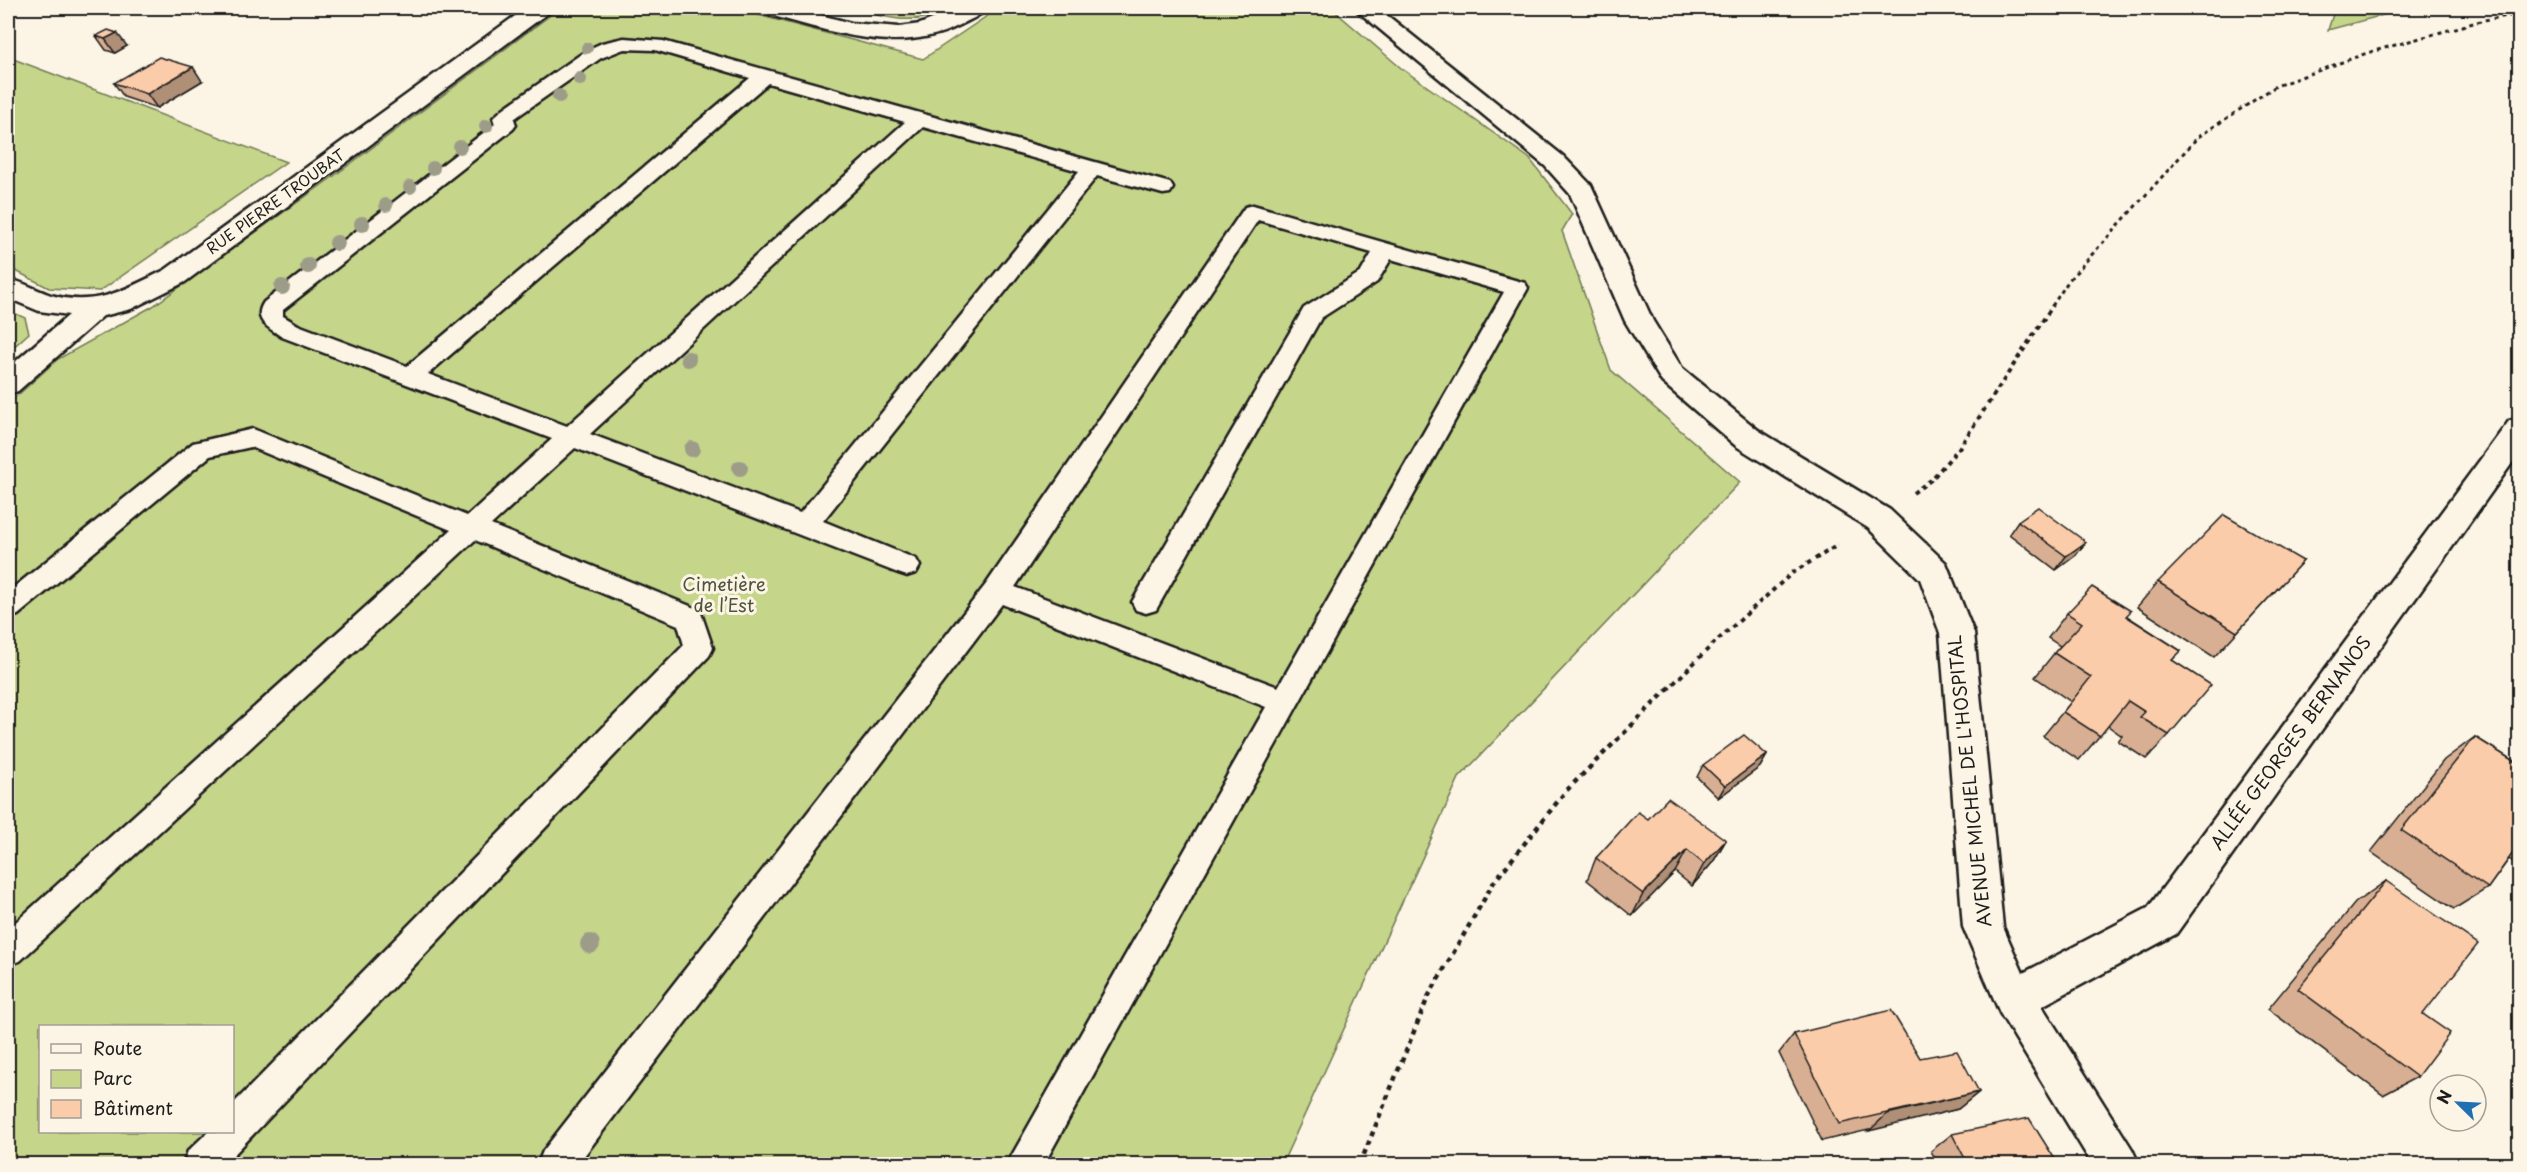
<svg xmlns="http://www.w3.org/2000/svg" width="2527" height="1172" font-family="'Playpen Sans',sans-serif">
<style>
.green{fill:#c5d58a;stroke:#707853;stroke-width:1.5;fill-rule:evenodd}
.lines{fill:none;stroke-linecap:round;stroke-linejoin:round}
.service-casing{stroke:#1c1c1c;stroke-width:5}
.minor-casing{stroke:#1c1c1c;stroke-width:5}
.path-far2{stroke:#1c1c1c;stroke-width:3;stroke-dasharray:4 4;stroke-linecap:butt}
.path-far1{stroke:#1c1c1c;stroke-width:4;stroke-dasharray:4.5 4.5;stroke-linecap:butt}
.path{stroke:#1c1c1c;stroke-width:4.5;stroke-dasharray:5 5;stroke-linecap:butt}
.service{fill:#fcf5e5;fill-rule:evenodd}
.minor{fill:#fcf5e5;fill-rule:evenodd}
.tree{fill:#9d9c89}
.wall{fill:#d8af92;stroke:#1c1c1c;stroke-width:1.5}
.shaded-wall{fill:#b08f77;stroke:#1c1c1c;stroke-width:1.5}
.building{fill:#fbccaa;stroke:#1c1c1c;stroke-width:1.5}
.labels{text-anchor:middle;stroke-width:6;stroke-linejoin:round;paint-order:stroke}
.far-street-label{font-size:15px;fill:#1c1c1c;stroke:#fcf5e5}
.park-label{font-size:18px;fill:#4f543d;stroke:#fcf5e5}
.street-label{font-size:18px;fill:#1c1c1c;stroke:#fcf5e5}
</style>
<rect width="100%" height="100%" fill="#fcf5e5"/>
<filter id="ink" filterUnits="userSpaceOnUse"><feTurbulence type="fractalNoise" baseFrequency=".0167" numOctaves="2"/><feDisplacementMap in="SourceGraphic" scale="12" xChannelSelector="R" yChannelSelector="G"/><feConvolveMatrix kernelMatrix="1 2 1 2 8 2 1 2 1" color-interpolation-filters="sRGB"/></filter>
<g filter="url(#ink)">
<g class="green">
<path d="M560 8H732L923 59 999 8H1331L1401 68 1529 158 1572 214 1562 231 1611 370 1740 482 1459 778 1282 1164H8V404L58 359 153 306 330 179ZM40 1026H232V1132H40Z"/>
<path d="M848 8H949C917 29 882 16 848 8Z"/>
<polygon points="2335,8 2409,8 2328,30"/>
<polygon points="8,57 286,162 100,291 49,288 8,267"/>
<polygon points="8,310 25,318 29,333 8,352"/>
</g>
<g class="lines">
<g class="service-casing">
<g id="service">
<path d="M624 38 663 41 1170 183 1173 188 1170 193 1163 194 1097 176 823 521 916 559 920 566 916 573 907 576 898 573 575 448 491 525 700 610 713 648 709 656 225 1164H183L188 1151 208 1132H232V1105L684 645 678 625 475 540 20 961 8 965V929L451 530 251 447 210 456 18 615 8 618V592L193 443 253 429 467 516 552 439 282 337C268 327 252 320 264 302L495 124 493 118 504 108 587 50 602 43ZM624 49 655 50 750 78 407 366 298 325 283 316V310L513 129 516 125 514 119 518 116 601 58ZM768 83 905 122 567 426 428 374ZM923 127 1079 171 800 513 590 434Z"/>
<path d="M1253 205 1525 283 1528 288 1044 1164H1007L1266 707 1002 604 578 1164H538L543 1151 987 583 1245 207ZM1258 220 1372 253 1361 272 1304 308 1132 602 1136 610 1146 613 1156 610 1321 318 1377 282 1391 259 1504 292 1278 687 1015 587Z"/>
</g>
</g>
<g class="minor-casing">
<g id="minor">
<path d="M526 8H551L548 13 185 282 131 309 103 316 18 391 8 394V368L69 315 39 311 8 298V279C23 282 36 290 51 295 96 308 126 289 165 270Z"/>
<path d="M760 8H794L851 23 899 27 920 24 960 8H987C981 16 969 20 960 25 897 57 827 30 763 13Z"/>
<polygon points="1354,8 1378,8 1563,156 1591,185 1653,321 1682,368 1758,430 1890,510 1946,563 1974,633 2003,927 2023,973 2148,908 2509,421 2520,418 2520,452 2176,934 2042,1006 2132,1149 2139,1164 2092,1164 2000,1013 1963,927 1940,633 1920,579 1868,528 1736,446 1662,382 1625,321 1570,194 1545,166"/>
</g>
</g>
<polyline class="path-far2" points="2052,306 2069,280 2198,137 2276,86 2367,53 2484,20 2520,14"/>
<g class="path-far1">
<polyline points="1913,493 1931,480 1959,448 2053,305"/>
<polyline points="1667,690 1710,647 1792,573 1838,545"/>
</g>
<polyline class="path" points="1360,1164 1428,997 1494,882 1566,791 1669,688"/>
<use href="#service" class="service"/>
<use href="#minor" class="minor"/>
</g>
<g class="tree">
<circle cx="587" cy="48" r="6"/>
<circle cx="580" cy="79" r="7"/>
<circle cx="559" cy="96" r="7"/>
<circle cx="486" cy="126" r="7"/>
<circle cx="460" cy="147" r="7"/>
<circle cx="433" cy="168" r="7"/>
<circle cx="410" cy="187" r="7"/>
<circle cx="386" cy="205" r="7"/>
<circle cx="362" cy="224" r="8"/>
<circle cx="337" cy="243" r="8"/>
<circle cx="308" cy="266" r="8"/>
<circle cx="282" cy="287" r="8"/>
<circle cx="688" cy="359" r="8"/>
<circle cx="692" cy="449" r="8"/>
<circle cx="740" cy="468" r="8"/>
<circle cx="590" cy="944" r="10"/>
</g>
<g class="wall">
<polygon points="96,36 127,46 115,53 106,50"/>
<polygon points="202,81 157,108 124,97 114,83"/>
<polygon points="2018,521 2086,542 2076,555 2056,570 2009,534"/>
<polygon points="2303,561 2214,657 2137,607 2158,582"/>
<polygon points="2067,613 2127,616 2181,651 2172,660 2169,735 2146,759 2118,741 2122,736 2108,726 2079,760 2043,736 2071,702 2035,677 2060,646 2048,638"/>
<polygon points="2475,737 2520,765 2520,863 2518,865 2509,859 2488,888 2454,909 2371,852 2444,760"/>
<polygon points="1767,755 1760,767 1718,798 1697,777 1703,765"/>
<polygon points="1648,819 1726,840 1713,862 1692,886 1675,872 1632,916 1587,880 1596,858"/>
<polygon points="2386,881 2423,1014 2417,1077 2383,1095 2268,1009 2355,903"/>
<polygon points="1794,1034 1920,1058 1979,1092 1958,1109 1822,1141 1779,1053"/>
<polygon points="1952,1134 2058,1164 1938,1164 1931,1151"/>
</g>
<g class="shaded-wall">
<polygon points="117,33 127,46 115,53 105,39"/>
<polygon points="193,67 202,81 157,108 147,94"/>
<polygon points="2086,542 2076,555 2056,570 2066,556"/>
<polygon points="1767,755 1760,767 1718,798 1725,786"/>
<polygon points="1726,840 1713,862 1692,886 1704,864"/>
<polygon points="1687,850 1675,872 1632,916 1643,894"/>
<polygon points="1979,1092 1958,1109 1869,1131 1887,1114"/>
</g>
<g class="building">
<polygon points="108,30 117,33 105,39 96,36"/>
<polygon points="159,57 193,67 147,94 114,83"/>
<polygon points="2038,507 2086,542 2066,556 2018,521"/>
<polygon points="2224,515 2303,561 2237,632 2158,582"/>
<polygon points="2092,587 2131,611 2126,616 2181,651 2172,660 2211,685 2169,735 2140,717 2145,712 2128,701 2100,736 2063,712 2091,677 2054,653 2082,623 2067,613"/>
<polygon points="1744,735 1767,755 1725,786 1703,765"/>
<polygon points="2475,737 2520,765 2520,843 2488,888 2401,830"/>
<polygon points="1668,798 1726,840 1704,864 1687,850 1643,894 1596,858 1638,812 1648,819"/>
<polygon points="2386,881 2478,944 2423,1014 2450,1033 2417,1077 2298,989"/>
<polygon points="1891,1010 1920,1058 1957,1051 1979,1092 1839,1124 1794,1034"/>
<polygon points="2029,1118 2058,1164 1968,1164 1952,1134"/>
</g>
</g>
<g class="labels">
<g class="far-street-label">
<text transform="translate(276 202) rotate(-36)" y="5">RUE PIERRE TROUBAT</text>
</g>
<g class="park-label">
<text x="724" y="591">Cimetière<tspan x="724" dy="21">de l’Est</tspan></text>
</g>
<g class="street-label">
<text transform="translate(2291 743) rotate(-54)" y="6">ALLÉE GEORGES BERNANOS</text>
<text transform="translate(1970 781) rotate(-96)" y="6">AVENUE MICHEL DE L'HOSPITAL</text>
</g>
</g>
<rect width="2527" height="1172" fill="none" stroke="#fcf5e5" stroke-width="30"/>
<rect x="15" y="15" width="2497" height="1142" fill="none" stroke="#1c1c1c" stroke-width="2" filter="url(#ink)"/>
<rect x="39" y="1025" width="195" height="108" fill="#fcf5e5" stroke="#a29e95" stroke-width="1.5"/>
<rect x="51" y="1044" width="30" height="9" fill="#fcf5e5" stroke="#a29e95" stroke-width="1.5"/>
<text x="93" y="1055" font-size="18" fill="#1c1c1c">Route</text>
<rect x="51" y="1070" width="30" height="18" fill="#c5d58a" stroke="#a29e95" stroke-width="1.5"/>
<text x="93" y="1085" font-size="18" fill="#1c1c1c">Parc</text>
<rect x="51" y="1100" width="30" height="18" fill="#fbccaa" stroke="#a29e95" stroke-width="1.5"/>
<text x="93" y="1115" font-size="18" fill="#1c1c1c">Bâtiment</text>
<g transform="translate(2458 1103) rotate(294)"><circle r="28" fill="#fcf5e5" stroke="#a29e95" stroke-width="1.5"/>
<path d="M0-4.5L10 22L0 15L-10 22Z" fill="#1f6fb2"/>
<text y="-9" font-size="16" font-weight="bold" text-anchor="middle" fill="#1c1c1c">N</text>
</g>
</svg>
